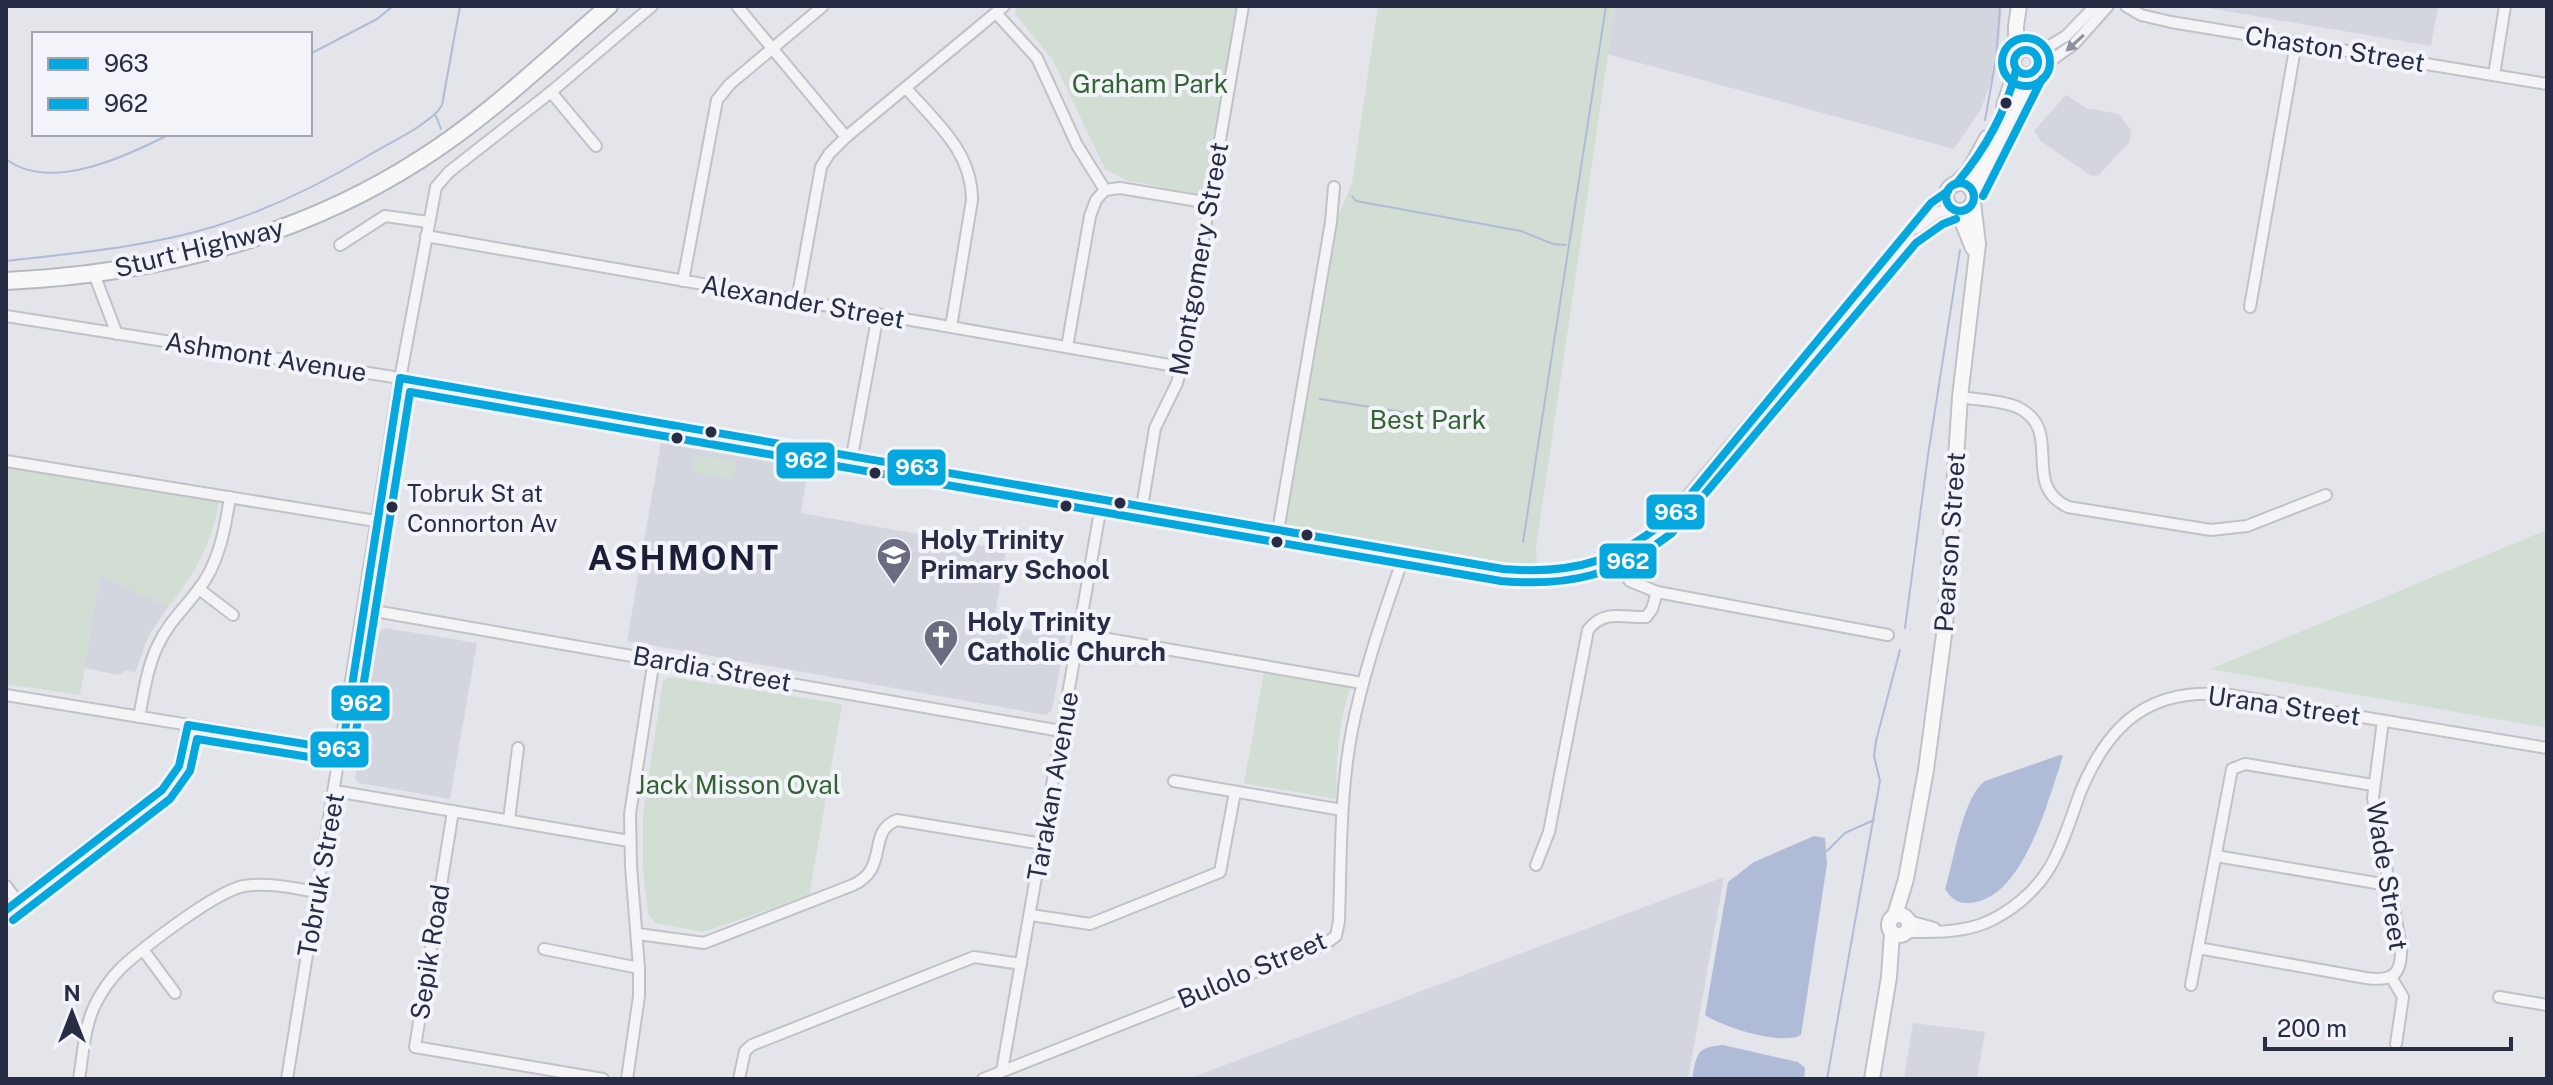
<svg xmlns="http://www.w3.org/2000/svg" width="2553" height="1085" font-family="'Public Sans',sans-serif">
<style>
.built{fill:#d4d6df}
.green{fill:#d2ddd4}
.water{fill:#b0bcd7}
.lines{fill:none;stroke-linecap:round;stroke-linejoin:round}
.stream{stroke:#b0bcd7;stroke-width:2}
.minor-casing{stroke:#c1c2c8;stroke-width:14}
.major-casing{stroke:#c0c2c8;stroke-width:18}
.highway-casing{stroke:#b6b8bf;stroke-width:20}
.minor{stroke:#f4f4f7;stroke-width:10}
.major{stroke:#f8f8f8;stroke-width:14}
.highway{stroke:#f8f8f8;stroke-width:16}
.bus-1-casing{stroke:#f2f4f9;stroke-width:14}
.bus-2-casing{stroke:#f2f4f9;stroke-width:14}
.bus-1{stroke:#04a7de;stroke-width:8}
.bus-2{stroke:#04a7de;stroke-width:8}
.oneway{fill:#8e909e}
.bus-dot{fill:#282d46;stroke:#f2f4f9;stroke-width:3}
.labels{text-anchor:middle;stroke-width:8;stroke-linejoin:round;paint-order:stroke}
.bus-label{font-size:24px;fill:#282d46;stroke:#f2f4f9;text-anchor:start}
.street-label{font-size:26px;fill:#282d46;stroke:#f2f4f9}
.park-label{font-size:26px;fill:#346334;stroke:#f2f4f9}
.poi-label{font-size:26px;font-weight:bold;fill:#282d46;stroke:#f2f4f9;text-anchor:start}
.district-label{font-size:34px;font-weight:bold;letter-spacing:2px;fill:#1a1e37;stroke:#f2f4f9}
.line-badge{stroke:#f2f4f9;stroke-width:3}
.badge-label{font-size:22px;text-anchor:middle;font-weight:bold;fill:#fff}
</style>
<rect width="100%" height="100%" fill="#e4e5ea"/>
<g class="built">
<polygon points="1615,6 1999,6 2002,11 1997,66 1980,111 1954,149 1607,54"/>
<polygon points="2196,6 2438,6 2431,46"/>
<polygon points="2066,95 2086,108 2119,114 2131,130 2130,141 2099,175 2092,176 2088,174 2041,141 2034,131"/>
<polygon points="661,443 808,468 801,513 1006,550 994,621 996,624 1066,636 1052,710 1046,715 627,641"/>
<polygon points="100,574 168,607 149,635 135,673 126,670 119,675 84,668"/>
<polygon points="385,628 477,643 450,799 359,783 355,778 379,632"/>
<polygon points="1724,877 1688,1079 1188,1079"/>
<polygon points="1913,1023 1985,1032 1977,1079 1904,1079"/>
</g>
<g class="green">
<polygon points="1016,6 1240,6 1208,191 1202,195 1126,180 1105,169 1053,60 1015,14"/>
<polygon points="1378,6 1615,6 1536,548 1537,566 1503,564 1281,529 1336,222 1352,183"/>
<polygon points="695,455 736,462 732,479 692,472"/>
<path d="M6 468 219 503C211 545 195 574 168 607L100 575 80 695 6 684Z"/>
<polygon points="2547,530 2547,728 2210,669"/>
<path d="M1264 673 1351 685C1339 721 1335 760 1337 799L1244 783Z"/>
<polygon points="669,677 842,704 809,896 703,932 655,923 648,914 643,869 643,814 663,681"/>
</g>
<g class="water">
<path d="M2060 755 2063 756C2049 798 2025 892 1976 902 1961 905 1954 902 1945 889L1948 878C1955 853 1964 796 1985 781Z"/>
<path d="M1814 836 1825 838 1827 864 1801 1035C1782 1046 1723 1027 1705 1015L1728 882 1754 862Z"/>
<path d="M1723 1045 1798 1062 1805 1068 1804 1079H1692C1697 1054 1696 1047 1723 1045Z"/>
</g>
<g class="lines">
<g class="stream">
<polyline points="310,54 377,19 393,6"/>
<polyline points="436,116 441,129"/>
<polyline points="1985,120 1996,59 2000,6"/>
<path d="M6 159C50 193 127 156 170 134"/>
<polyline points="1352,196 1356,201 1521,231 1553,244 1566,245"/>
<path d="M6 261C77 253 148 247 216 226 270 209 323 183 371 154 393 141 420 129 438 111L442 105 460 6"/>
<polyline points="1320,399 1434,417 1466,419"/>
<polyline points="1523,542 1606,6"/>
<polyline points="1905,628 1928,455 1960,250"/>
<polyline points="1827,851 1845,833 1874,820"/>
<polyline points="1827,1079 1880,781 1874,756 1876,741 1900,650"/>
</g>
<g class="minor-casing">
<g id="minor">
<polyline points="737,6 846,137"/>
<polyline points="2126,6 2141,15 2171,22 2547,84"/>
<polyline points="996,13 1037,58 1077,145 1105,190"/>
<polyline points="2036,54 2066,36 2095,6"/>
<polyline points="2035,72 2074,44 2108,6"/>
<polyline points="2494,75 2505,6"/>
<path d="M906 88C936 123 972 151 972 200L951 327"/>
<polyline points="551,92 596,146"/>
<polyline points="1105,190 1120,188 1210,203"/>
<polyline points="1916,228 1937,213 1952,208"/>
<polyline points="426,236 1181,367"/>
<polyline points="340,245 385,216 428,222"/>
<polyline points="94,274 117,334"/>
<polyline points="683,281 717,100 730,84 823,6"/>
<polyline points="797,300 821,167 829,154 846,137 1004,6"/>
<polyline points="2250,307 2296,43"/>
<path d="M6 316 400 378 1503 569C1567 577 1613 565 1664 524L1908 234 1931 203 1948 191"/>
<polyline points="1067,347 1090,216 1096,200 1105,190"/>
<path d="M1960 397C1978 400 2000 400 2017 407 2066 430 2019 484 2068 507L2211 530 2247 526 2326 495"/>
<polyline points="852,456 878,314"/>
<polyline points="6,461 376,521"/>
<polyline points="1142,507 1155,428 1177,383 1181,367 1243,6"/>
<polyline points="1278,531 1331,222 1334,187"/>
<polyline points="1612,557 1630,581 1657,592 1888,635"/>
<polyline points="199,589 233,615"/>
<polyline points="363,609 1061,731"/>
<polyline points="1079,634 1362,683"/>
<polyline points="6,695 342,750"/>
<path d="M139 717C144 693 147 667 158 645 168 623 184 609 198 590 219 564 225 529 230 497"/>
<polyline points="1174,781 1342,810"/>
<polyline points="335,791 629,841"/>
<polyline points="453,811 415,1047 603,1079"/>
<polyline points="509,820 518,748"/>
<polyline points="2216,856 2388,885"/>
<path d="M1536 865 1549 832 1588 630C1604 609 1623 618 1646 617L1652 609 1657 592"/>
<polyline points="6,886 17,901"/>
<polyline points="6,910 162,790 179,766 188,725"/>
<polyline points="1031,915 1090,924 1220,872 1235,792"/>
<polyline points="1909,921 1934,928"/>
<path d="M1906 932C1933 932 1960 933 1985 923 2011 912 2036 891 2050 867 2063 845 2071 818 2080 793 2109 722 2151 686 2230 695L2547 748"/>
<path d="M638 934 704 943 853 885C890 868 866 832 897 820L1043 844"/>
<path d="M2198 948 2366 978C2394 982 2402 974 2401 946L2373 798 2383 721"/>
<polyline points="544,949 639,968"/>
<polyline points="144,951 175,993"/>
<polyline points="2391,977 2403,997 2396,1044"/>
<polyline points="2191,985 2232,769 2245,764 2373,785"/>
<polyline points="2499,997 2547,1005"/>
<polyline points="1002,1071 1102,500"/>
<path d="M79 1079C83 1055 84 1029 94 1007 101 992 110 979 122 967 144 947 216 891 244 886 268 882 293 888 317 892"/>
<polyline points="287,1079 397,395 436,187 449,172 551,92 652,6"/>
<polyline points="627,1079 639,996 639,968 631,866 630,814 654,659"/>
<polyline points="739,1079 745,1051 752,1045 974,957 1021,964"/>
<path d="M983 1079 1325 944 1336 936 1339 921C1341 857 1340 792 1352 730 1364 669 1385 611 1405 552"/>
</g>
</g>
<g class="major-casing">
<g id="major">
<circle cx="2026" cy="62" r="13"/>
<polyline points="2016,55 2016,26 2019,6"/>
<polyline points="2004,106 2016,70"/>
<circle cx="1960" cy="197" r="14"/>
<polyline points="1956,184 1969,171 1987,138"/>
<polyline points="1972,191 2031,74"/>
<polyline points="1958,211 1973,248"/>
<circle cx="1899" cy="925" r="10"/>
<polyline points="1895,915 1906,879 1926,770 1945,627 1960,397 1978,244 1973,203"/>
<polyline points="1872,1079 1889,977 1892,933"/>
</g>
</g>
<g class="highway-casing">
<path id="highway" d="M6 281C152 274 297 239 421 159 489 116 548 58 609 6"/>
</g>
<use href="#minor" class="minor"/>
<use href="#major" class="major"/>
<use href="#highway" class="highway"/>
<g class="bus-1-casing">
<g id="bus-1">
<circle cx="2026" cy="62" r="12"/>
<circle cx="1960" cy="197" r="14"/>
<path d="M1956 184C1984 151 2006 113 2016 70"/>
<path d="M6 910 162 790 179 766 188 725 342 750 400 378 1503 569C1577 575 1622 560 1677 511L1931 203 1948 191"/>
</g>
</g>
<g class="bus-2-casing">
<g id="bus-2">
<circle cx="2026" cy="62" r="24"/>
<polyline points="1983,196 2042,79"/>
<path d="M13 920 170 799 190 771 197 739 340 762 352 757 410 392 1501 581C1570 587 1617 575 1672 533L1916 243 1943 224 1956 219"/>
</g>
</g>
<use href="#bus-1" class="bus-1"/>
<use href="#bus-2" class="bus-2"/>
</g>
<defs><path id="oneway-solid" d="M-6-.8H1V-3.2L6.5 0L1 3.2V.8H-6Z" transform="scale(2)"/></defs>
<use class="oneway" href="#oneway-solid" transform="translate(2075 43) rotate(137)"/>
<defs>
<g id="school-pin" transform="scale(1.8)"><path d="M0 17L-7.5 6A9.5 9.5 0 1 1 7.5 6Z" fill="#6a6d7f" stroke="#f2f4f9"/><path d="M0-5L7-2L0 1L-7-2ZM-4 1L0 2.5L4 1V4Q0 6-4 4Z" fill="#fff"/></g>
<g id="church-pin" transform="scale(1.8)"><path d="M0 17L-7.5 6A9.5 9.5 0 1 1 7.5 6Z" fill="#6a6d7f" stroke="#f2f4f9"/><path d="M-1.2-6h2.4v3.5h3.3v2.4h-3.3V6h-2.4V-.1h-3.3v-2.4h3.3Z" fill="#fff"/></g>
</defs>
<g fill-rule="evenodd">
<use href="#school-pin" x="894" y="555"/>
<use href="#church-pin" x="941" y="637"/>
</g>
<g class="bus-dot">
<circle cx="2006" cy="103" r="7"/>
<circle cx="711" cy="432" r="7"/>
<circle cx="677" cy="438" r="7"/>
<circle cx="875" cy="473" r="7"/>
<circle cx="1120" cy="503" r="7"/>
<circle cx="1066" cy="506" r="7"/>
<circle cx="392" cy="507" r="7"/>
<circle cx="1307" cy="535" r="7"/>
<circle cx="1277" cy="542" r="7"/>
</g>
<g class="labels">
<g class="bus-label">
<text x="407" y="502">Tobruk St at<tspan x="407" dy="30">Connorton Av</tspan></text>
</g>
<g class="street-label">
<text transform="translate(2335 49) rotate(9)" y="9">Chaston Street</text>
<text transform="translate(199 248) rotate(-14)" y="9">Sturt Highway</text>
<text transform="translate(1199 259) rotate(-80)" y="9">Montgomery Street</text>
<text transform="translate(803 302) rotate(10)" y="9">Alexander Street</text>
<text transform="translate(266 357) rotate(9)" y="9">Ashmont Avenue</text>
<text transform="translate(1950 542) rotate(-86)" y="9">Pearson Street</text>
<text transform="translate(712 669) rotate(10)" y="9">Bardia Street</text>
<text transform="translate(2284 706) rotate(8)" y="9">Urana Street</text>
<text transform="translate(1053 786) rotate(-80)" y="9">Tarakan Avenue</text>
<text transform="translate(321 875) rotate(-80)" y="9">Tobruk Street</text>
<text transform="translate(2387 876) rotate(81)" y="9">Wade Street</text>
<text transform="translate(430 952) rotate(-81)" y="9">Sepik Road</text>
<text transform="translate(1252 970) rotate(-23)" y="9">Bulolo Street</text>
</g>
<g class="park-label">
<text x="1150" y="93">Graham Park</text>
<text x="1428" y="429">Best Park</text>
<text x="738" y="794">Jack Misson Oval</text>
</g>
<g class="poi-label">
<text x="920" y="549">Holy Trinity<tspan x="920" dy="30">Primary School</tspan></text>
<text x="967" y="631">Holy Trinity<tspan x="967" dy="30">Catholic Church</tspan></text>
</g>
<g class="district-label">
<text x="684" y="570">ASHMONT</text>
</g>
</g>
<g class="line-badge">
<rect x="775" y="441" width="61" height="39" rx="8" fill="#04a7de"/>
<rect x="886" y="448" width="61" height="39" rx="8" fill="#04a7de"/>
<rect x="1645" y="493" width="61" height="38" rx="8" fill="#04a7de"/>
<rect x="1598" y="542" width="60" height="38" rx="8" fill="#04a7de"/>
<rect x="330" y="684" width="61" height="38" rx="8" fill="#04a7de"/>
<rect x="309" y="730" width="61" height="39" rx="8" fill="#04a7de"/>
</g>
<g class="badge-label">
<text x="806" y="468">962</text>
<text x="917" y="475">963</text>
<text x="1676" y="520">963</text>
<text x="1628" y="569">962</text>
<text x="361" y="711">962</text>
<text x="339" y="757">963</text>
</g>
<rect width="2553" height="1085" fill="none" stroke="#282d46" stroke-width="16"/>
<rect x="32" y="32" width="280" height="104" fill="#f2f4f9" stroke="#a1a4b1" stroke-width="2"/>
<rect x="48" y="58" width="40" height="12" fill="#04a7de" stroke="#a1a4b1" stroke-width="2"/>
<text x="104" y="72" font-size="24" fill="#282d46">963</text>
<rect x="48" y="98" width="40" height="12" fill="#04a7de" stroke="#a1a4b1" stroke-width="2"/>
<text x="104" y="112" font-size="24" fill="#282d46">962</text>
<g transform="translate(72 1013)" stroke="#f2f4f9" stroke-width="6" paint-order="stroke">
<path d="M0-6L14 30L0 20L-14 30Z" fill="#282d46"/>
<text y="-12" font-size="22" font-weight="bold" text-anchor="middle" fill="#282d46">N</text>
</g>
<path d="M2265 1037v12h246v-12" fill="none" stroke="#282d46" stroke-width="4"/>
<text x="2277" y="1037" font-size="24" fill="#282d46" stroke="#f2f4f9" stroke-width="6" paint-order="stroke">200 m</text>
</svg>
